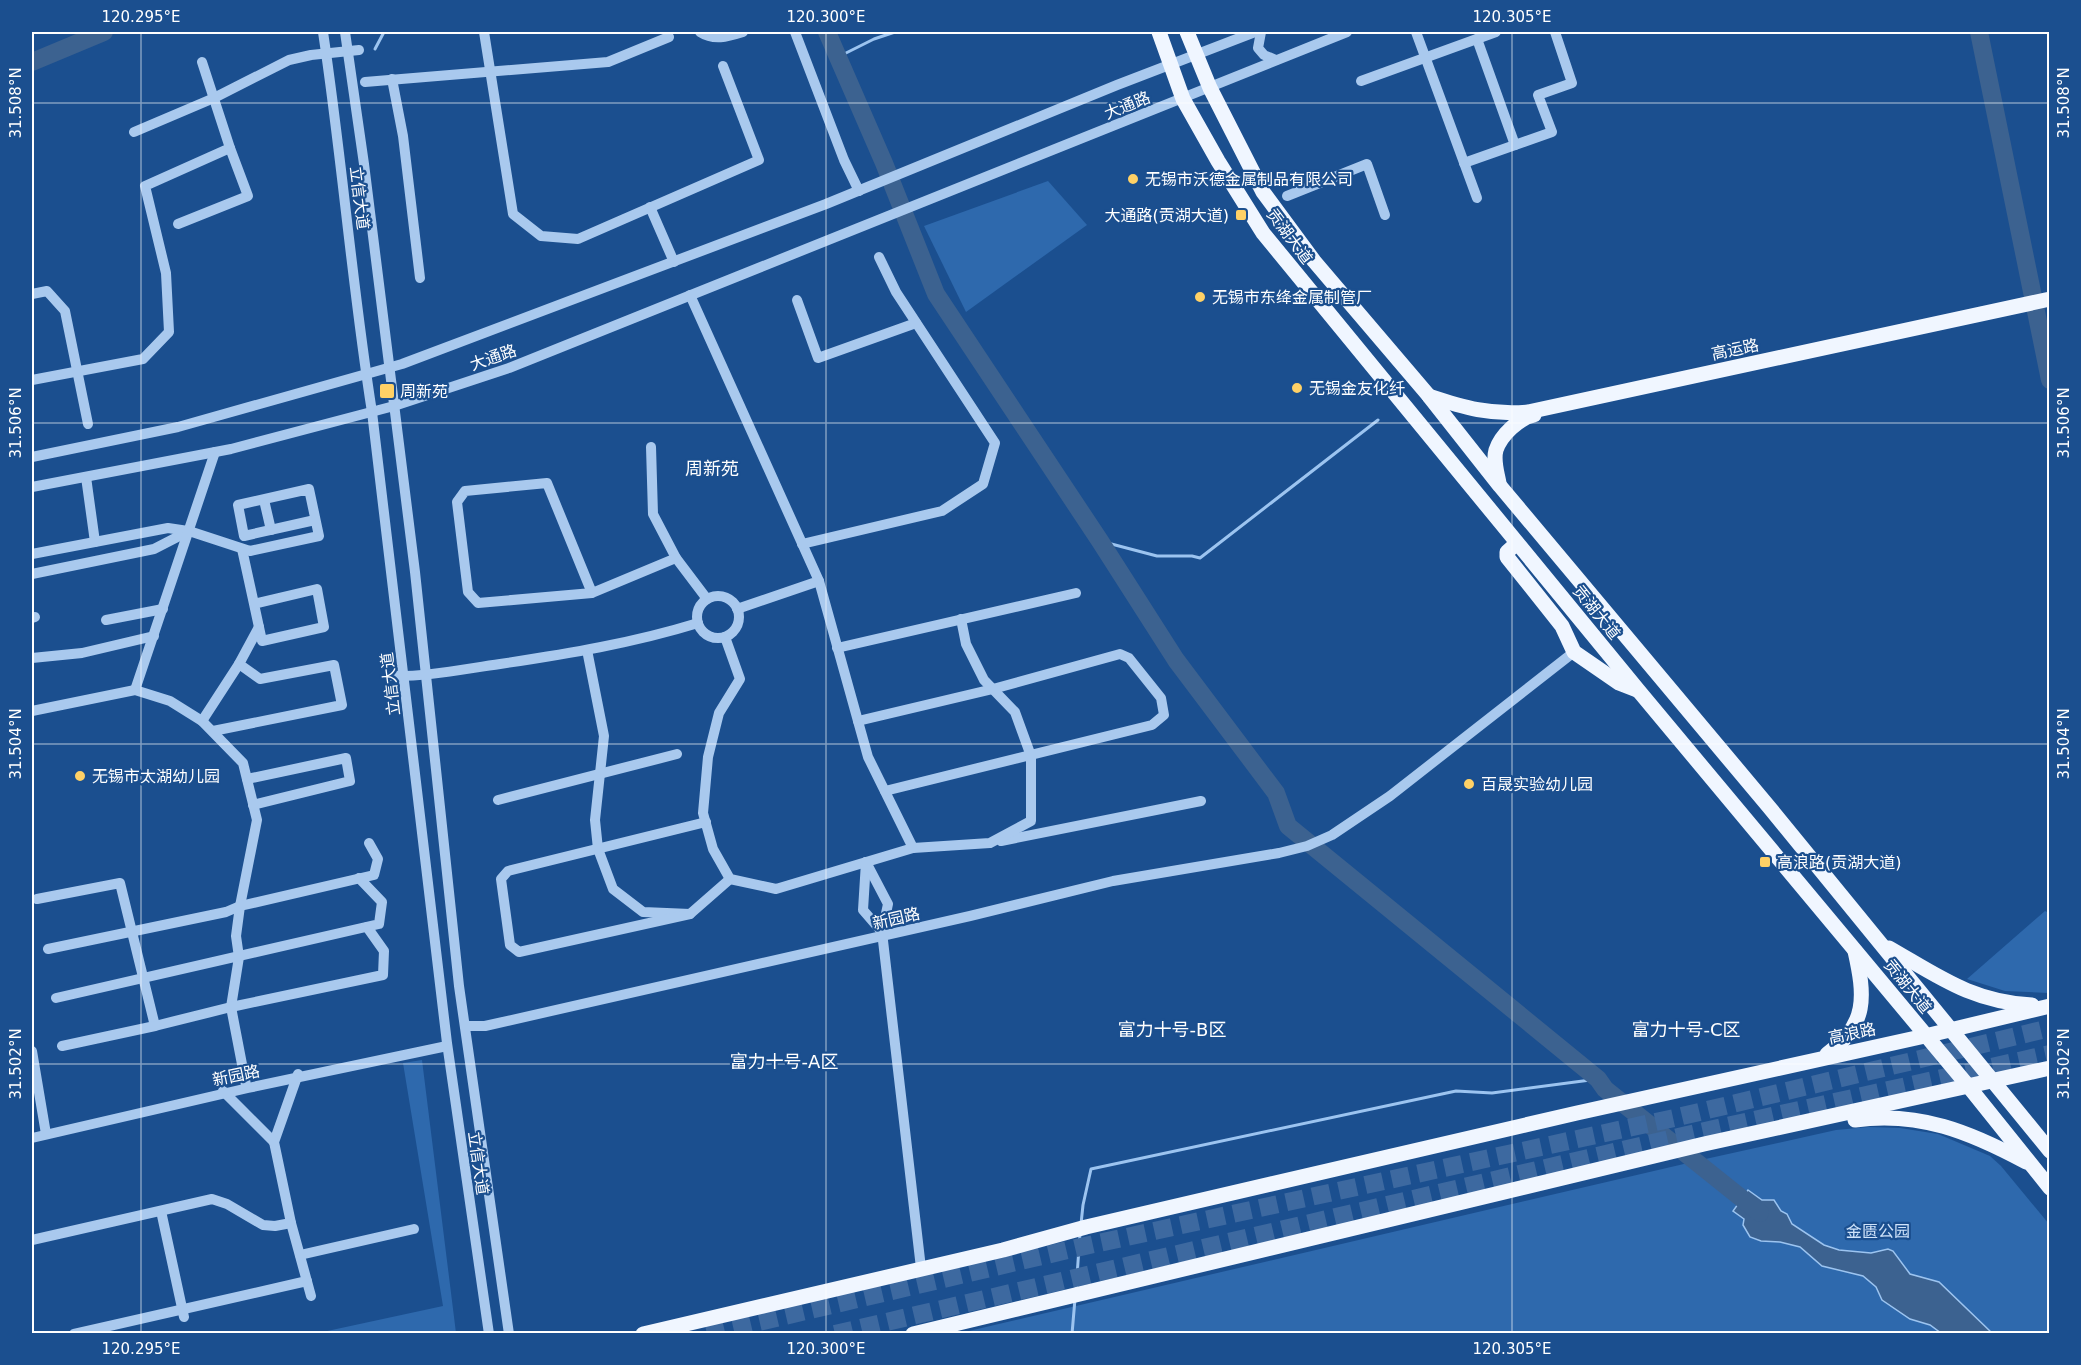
<svg xmlns="http://www.w3.org/2000/svg" width="2081" height="1365" font-family="'DejaVu Sans','Noto Sans SC',sans-serif">
<style>
.green{fill:#2e69ad}
.water{fill:#3c6290;stroke:#9cc4f0;stroke-width:1.5}
.lines{fill:none;stroke-linecap:round;stroke-linejoin:round}
.stream{stroke:#9cc4f0;stroke-width:3}
.river{stroke:#3c6290;stroke-width:18}
.highway-tunnel{stroke:#3d69a0;stroke-width:18;stroke-dasharray:18 9;stroke-linecap:butt}
.minor{stroke:#a9c9ee;stroke-width:10}
.major{stroke:#f0f6ff;stroke-width:15}
.ticks{fill:none;stroke:#fff;stroke-width:1.5;stroke-opacity:0.45}
.poi-dot{fill:#ffd166;stroke:#1b4f8f;stroke-width:2}
.labels{text-anchor:middle;stroke-width:4.5;stroke-linejoin:round;paint-order:stroke}
.street-label{font-size:16px;fill:#fff;stroke:#1b4f8f}
.poi-label{font-size:16px;fill:#fff;stroke:#1b4f8f;text-anchor:start}
.park-label{font-size:16px;fill:#cfe3fa;stroke:#1b4f8f}
.neighbourhood-label{font-size:18px;fill:#fff;stroke:#1b4f8f}
.neatline{fill:none;stroke:#fff;stroke-width:2}
.ticks-label{font-size:15px;text-anchor:middle;fill:#fff}
</style>
<rect width="100%" height="100%" fill="#1b4f8f"/>
<g class="green">
<polygon points="1048,181 1087,225 966,312 924,226"/>
<polygon points="2045,911 2049,913 2049,993 2005,991 1967,979"/>
<polygon points="422,1060 456,1333 318,1333 443,1306 403,1063"/>
<polygon points="1869,1127 1900,1128 1938,1134 1990,1156 2001,1166 2049,1224 2049,1333 956,1334 1701,1160 1836,1130"/>
</g>
<polygon class="water" points="1748,1190 1762,1200 1774,1200 1781,1211 1787,1214 1792,1224 1824,1245 1839,1250 1871,1253 1888,1249 1893,1251 1910,1274 1939,1282 1992,1333 1941,1333 1930,1325 1910,1319 1882,1300 1876,1287 1863,1276 1822,1266 1800,1247 1780,1242 1761,1241 1750,1237 1743,1225 1744,1219 1733,1211"/>
<g class="lines">
<g class="stream">
<polyline points="375,49 384,32"/>
<polyline points="838,57 874,39 895,32"/>
<polyline points="1100,541 1157,556 1192,556 1200,558 1378,420"/>
<polyline points="1081,1224 1083,1205 1091,1169 1456,1091 1492,1093 1598,1079"/>
<polyline points="1076,1290 1080,1234"/>
<polyline points="1072,1334 1075,1299"/>
</g>
<g class="river">
<polyline points="827,32 884,163 936,294 1100,541 1176,660 1276,793 1288,826 1598,1079 1605,1089 1760,1213"/>
<polyline points="1979,32 2050,380"/>
<polyline points="32,62 104,32"/>
</g>
<g class="highway-tunnel">
<polyline points="707,1334 1085,1246 1674,1118 2050,1028"/>
<polyline points="835,1334 1687,1135 2050,1054"/>
</g>
<g class="minor">
<path d="M323 32C342 158 352 286 372 412L447 1043 489 1334"/>
<polyline points="345,32 364,164 415,572 459,986 509,1334"/>
<polyline points="484,32 513,214 541,236 578,239 759,160 723,66"/>
<path d="M700 32C714 41 727 37 743 32"/>
<polyline points="795,32 844,160 859,191"/>
<polyline points="1261,32 1258,48 1264,55 1276,60"/>
<polyline points="1416,32 1477,198"/>
<polyline points="1477,39 1515,145"/>
<polyline points="392,79 403,136 420,278"/>
<polyline points="1361,81 1496,32"/>
<polyline points="365,82 608,62 669,37"/>
<polyline points="134,132 214,98 289,60 311,55 359,50"/>
<polyline points="1464,163 1552,132 1538,95 1572,83 1555,32"/>
<polyline points="1287,196 1367,164 1385,215"/>
<polyline points="650,207 674,262"/>
<polyline points="178,224 248,196 230,148"/>
<polyline points="32,294 47,291 65,311 88,424"/>
<polyline points="690,295 819,581 737,609"/>
<polyline points="797,300 818,358 916,323"/>
<polyline points="32,380 143,359 169,332 166,273 145,186 230,148 202,62"/>
<polyline points="651,447 653,514 676,558 707,599"/>
<polyline points="32,457 178,427 402,364 826,204 1117,85 1255,32"/>
<polyline points="86,477 95,542"/>
<polyline points="32,487 231,449 394,406 509,368 1347,32"/>
<polyline points="264,500 271,530"/>
<polyline points="802,544 942,511 983,484 995,443 896,292 879,257"/>
<polyline points="242,549 254,604 317,589 324,627 262,641 254,604"/>
<polyline points="32,554 168,528 188,531"/>
<polyline points="32,574 154,549 189,531 250,551 319,536 309,489 238,505 244,536 315,520"/>
<polyline points="592,593 547,483 465,491 457,502 468,592 478,603 592,593 676,558"/>
<circle cx="718" cy="617" r="21"/>
<polyline points="32,618 35,617"/>
<polyline points="106,620 163,609"/>
<polyline points="725,637 740,679 719,713 708,757 703,813 713,849 730,879 776,889 913,848 868,757 819,581"/>
<polyline points="837,648 1076,593"/>
<polyline points="587,650 604,736 595,820 598,849 613,889 643,912 690,914 730,879"/>
<polyline points="32,658 82,653 154,636"/>
<path d="M390 676C426 677 464 669 500 664 567 654 633 643 698 623"/>
<polyline points="135,690 215,452"/>
<polyline points="32,711 135,690 170,701 202,721 243,763 257,820 240,906 236,936 239,957 231,1007 246,1085"/>
<polyline points="202,721 239,664"/>
<polyline points="858,721 993,689 1120,654 1129,658 1161,698 1164,715 1152,725 885,791"/>
<polyline points="213,731 342,705 334,665 260,679 239,664 259,627"/>
<polyline points="247,779 346,758 350,781 253,805"/>
<polyline points="498,800 677,754"/>
<polyline points="1001,841 1201,801"/>
<polyline points="913,848 990,843 1031,821 1031,756 1015,712 984,680 966,644 961,619"/>
<polyline points="866,862 888,904 882,932 921,1268"/>
<polyline points="866,862 863,910 882,932"/>
<polyline points="37,899 120,883 155,1026"/>
<polyline points="690,914 519,952 510,945 501,879 508,871 706,822"/>
<polyline points="48,949 226,912 240,906 374,875 378,859 369,843"/>
<polyline points="56,998 379,924 382,902 359,878"/>
<polyline points="465,1026 485,1026 970,916 1113,881 1279,853 1307,846 1332,835 1390,796 1574,652"/>
<polyline points="62,1046 155,1026 231,1007 383,975 384,951 367,927"/>
<polyline points="32,1051 46,1134"/>
<polyline points="298,1074 274,1142 291,1223 311,1296"/>
<polyline points="223,1091 274,1142"/>
<polyline points="32,1138 248,1088 447,1046"/>
<polyline points="161,1211 184,1317"/>
<polyline points="32,1240 212,1199 227,1204 263,1225 275,1226 291,1223"/>
<polyline points="300,1255 414,1229"/>
<polyline points="74,1334 307,1281"/>
</g>
<g class="major">
<polyline points="1159,32 1183,99 1218,161 1263,233 1638,690 1969,1087 2050,1188"/>
<polyline points="1187,32 1210,88 1263,192 1314,261 1429,396 1500,486 1769,807 2050,1151"/>
<path d="M1429 396C1465 408 1490 415 1528 412L2050 299"/>
<path d="M1499 483C1497 472 1493 461 1496 450 1501 435 1519 418 1534 415"/>
<polyline points="1517,543 1507,552 1507,557 1562,626 1574,652 1619,683 1637,690"/>
<path d="M1889 948C1938 976 1972 1002 2032 1005"/>
<path d="M1827 1054C1868 1025 1865 996 1855 951"/>
<path d="M1855 1120C1919 1111 1970 1132 2026 1162"/>
<polyline points="643,1334 1003,1250 1086,1227 1577,1113 1925,1036 2050,1006"/>
<polyline points="913,1334 1704,1144 2050,1068"/>
</g>
</g>
<path class="ticks" d="M141 32V1334M826 32V1334M1512 32V1334M32 103H2050M32 423H2050M32 744H2050M32 1064H2050"/>
<g class="poi-dot">
<circle cx="1133" cy="179" r="6"/>
<rect x="1235" y="209" width="12" height="12" rx="3"/>
<circle cx="1200" cy="297" r="6"/>
<circle cx="1297" cy="388" r="6"/>
<rect x="379" y="383" width="16" height="16" rx="3"/>
<circle cx="80" cy="776" r="6"/>
<circle cx="1469" cy="784" r="6"/>
<rect x="1759" y="856" width="12" height="12" rx="3"/>
</g>
<g class="labels">
<g class="street-label">
<text transform="translate(1127 105) rotate(-22)" y="6">大通路</text>
<text transform="translate(360 198) rotate(83)" y="6">立信大道</text>
<text transform="translate(1290 236) rotate(53)" y="6">贡湖大道</text>
<text transform="translate(1735 349) rotate(-12)" y="6">高运路</text>
<text transform="translate(493 357) rotate(-19)" y="6">大通路</text>
<text transform="translate(1597 612) rotate(51)" y="6">贡湖大道</text>
<text transform="translate(390 684) rotate(-97)" y="6">立信大道</text>
<text transform="translate(896 918) rotate(-13)" y="6">新园路</text>
<text transform="translate(1908 986) rotate(51)" y="6">贡湖大道</text>
<text transform="translate(1852 1033) rotate(-12)" y="6">高浪路</text>
<text transform="translate(236 1075) rotate(-12)" y="6">新园路</text>
<text transform="translate(479 1163) rotate(82)" y="6">立信大道</text>
</g>
<g class="poi-label">
<text x="1145" y="185">无锡市沃德金属制品有限公司</text>
<text x="1229" y="221" text-anchor="end">大通路(贡湖大道)</text>
<text x="1212" y="303">无锡市东绛金属制管厂</text>
<text x="1309" y="394">无锡金友化纤</text>
<text x="400" y="397">周新苑</text>
<text x="92" y="782">无锡市太湖幼儿园</text>
<text x="1481" y="790">百晟实验幼儿园</text>
<text x="1777" y="868">高浪路(贡湖大道)</text>
</g>
<g class="park-label">
<text x="1878" y="1237">金匮公园</text>
</g>
<g class="neighbourhood-label">
<text x="712" y="475">周新苑</text>
<text x="1172" y="1036">富力十号-B区</text>
<text x="1686" y="1036">富力十号-C区</text>
<text x="784" y="1068">富力十号-A区</text>
</g>
</g>
<rect width="2081" height="1365" fill="none" stroke="#1b4f8f" stroke-width="66"/>
<rect x="33" y="33" width="2015" height="1299" class="neatline"/>
<g class="ticks-label">
<text x="141" y="22">120.295°E</text>
<text x="826" y="22">120.300°E</text>
<text x="1512" y="22">120.305°E</text>
<text transform="translate(16 103) rotate(-90)" y="5">31.508°N</text>
<text transform="translate(2064 103) rotate(-90)" y="5">31.508°N</text>
<text transform="translate(16 423) rotate(-90)" y="5">31.506°N</text>
<text transform="translate(2064 423) rotate(-90)" y="5">31.506°N</text>
<text transform="translate(16 744) rotate(-90)" y="5">31.504°N</text>
<text transform="translate(2064 744) rotate(-90)" y="5">31.504°N</text>
<text transform="translate(16 1064) rotate(-90)" y="5">31.502°N</text>
<text transform="translate(2064 1064) rotate(-90)" y="5">31.502°N</text>
<text x="141" y="1354">120.295°E</text>
<text x="826" y="1354">120.300°E</text>
<text x="1512" y="1354">120.305°E</text>
</g>
</svg>
